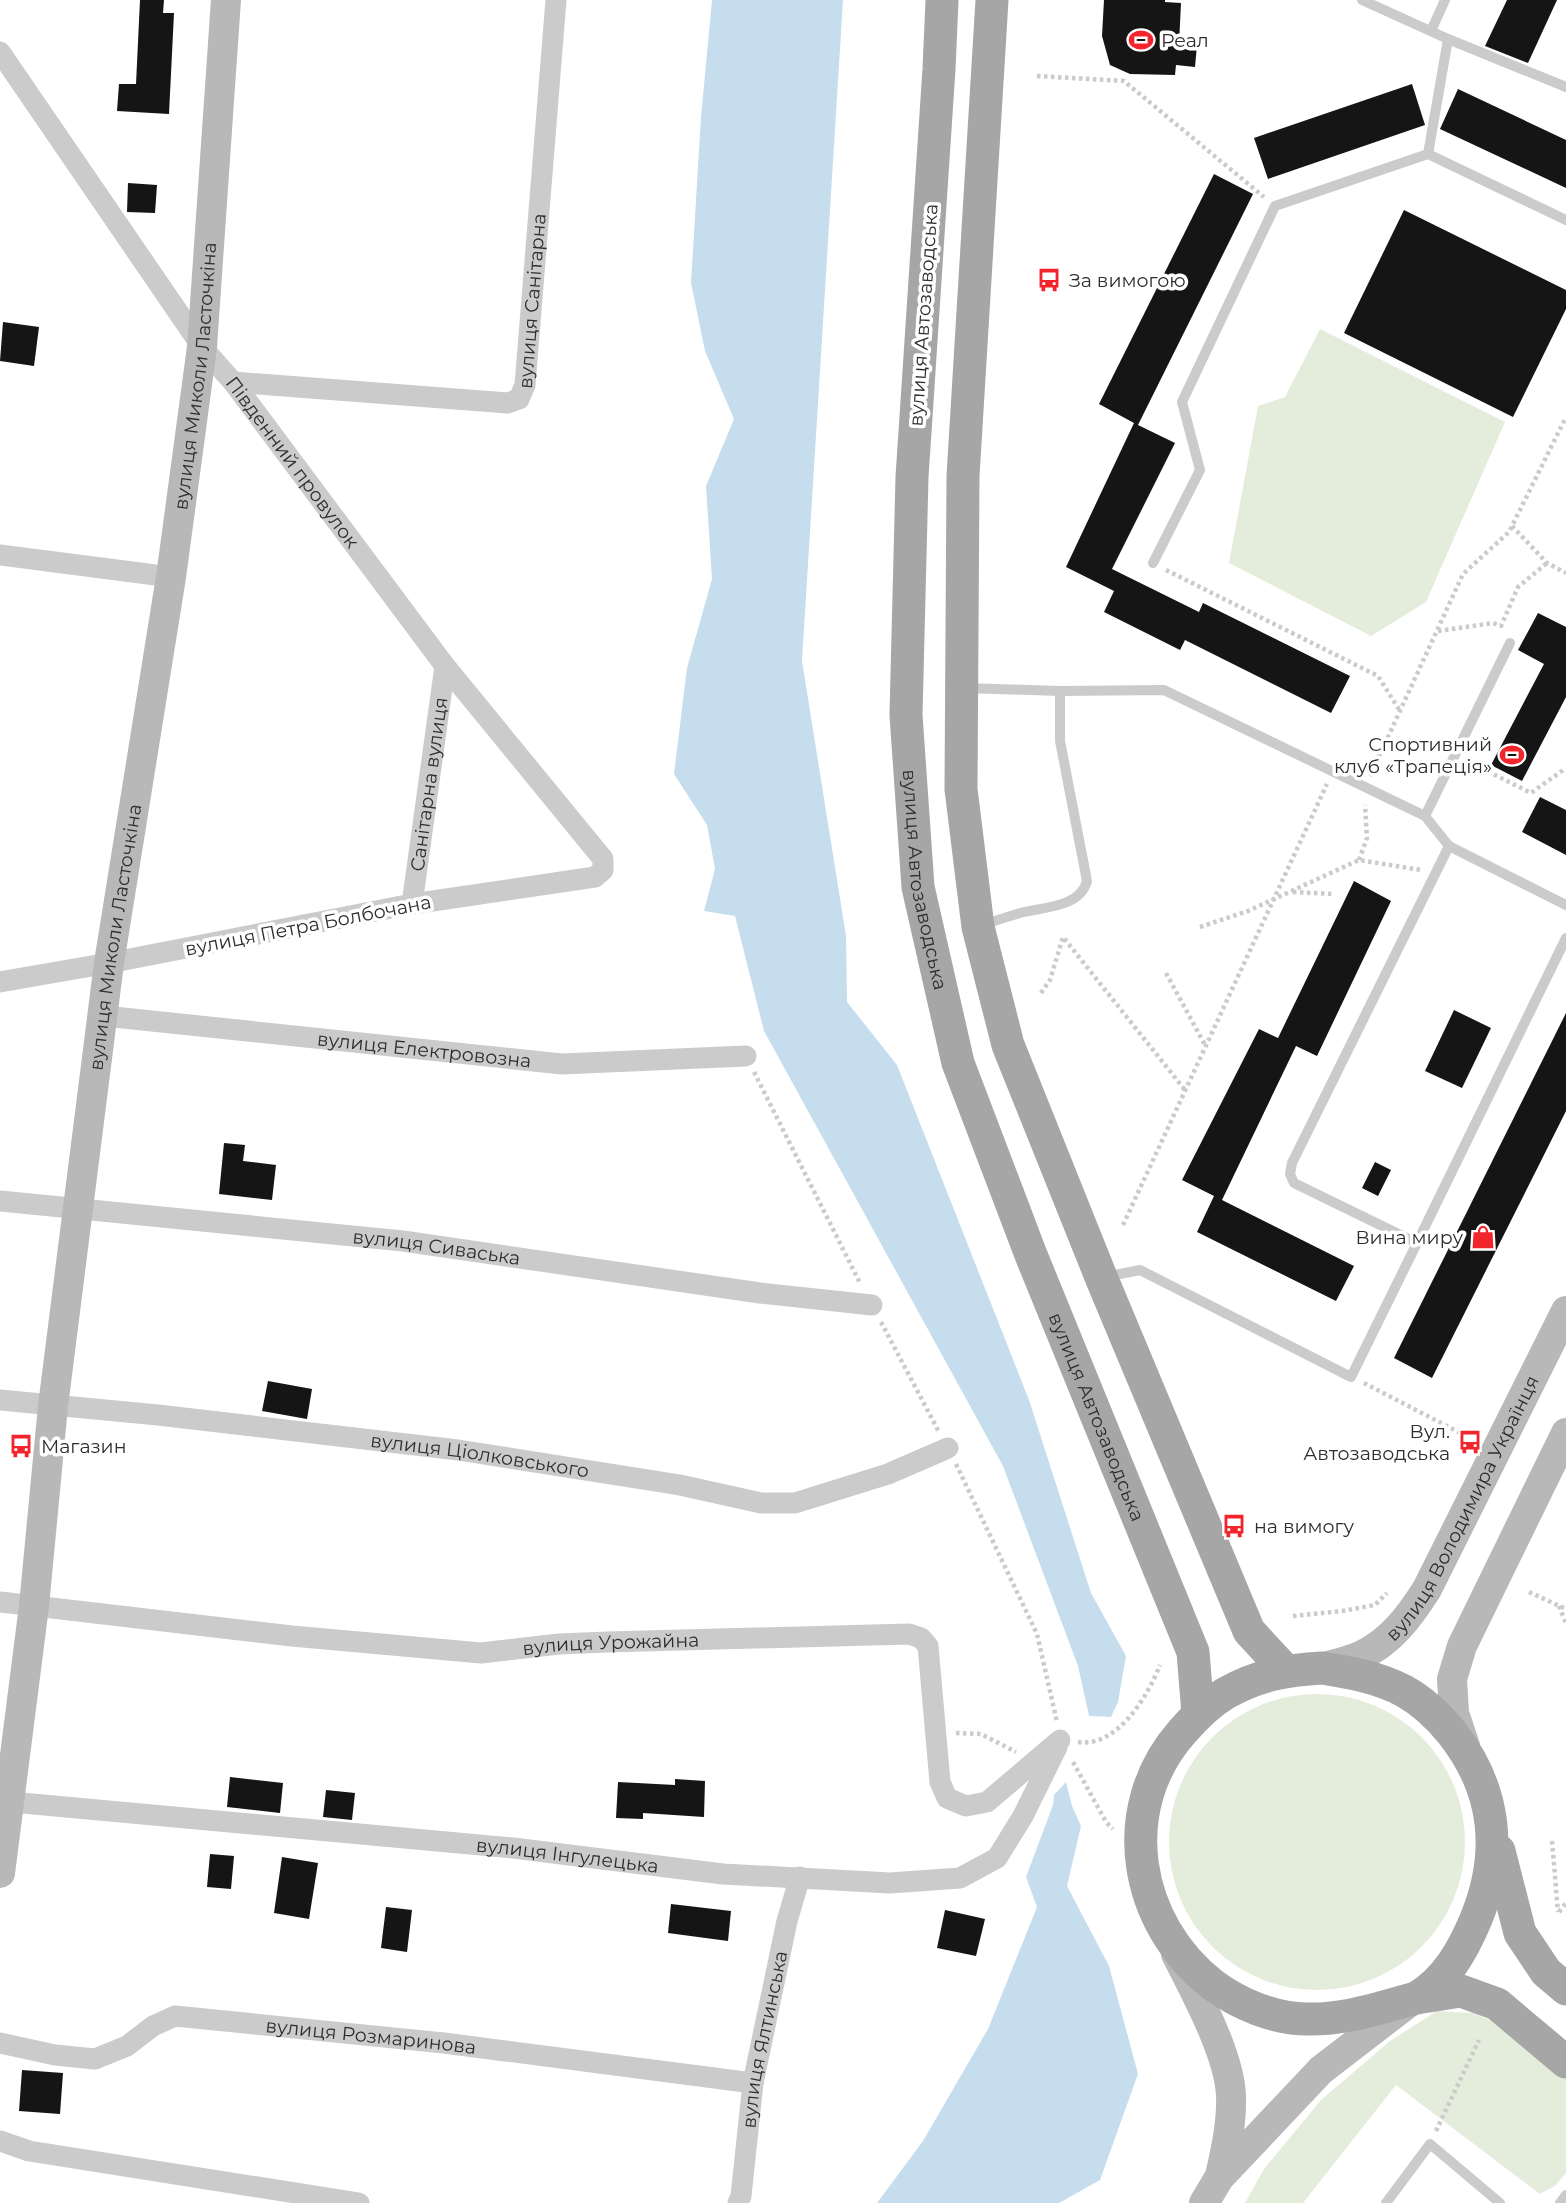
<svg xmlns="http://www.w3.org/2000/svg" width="1566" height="2203" font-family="Montserrat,sans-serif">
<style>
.green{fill:#e4eddb}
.water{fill:#c6ddee}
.building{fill:#151515}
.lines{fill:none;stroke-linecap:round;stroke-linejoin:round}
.path{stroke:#cbcbcb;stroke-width:4.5;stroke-dasharray:3.5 3.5;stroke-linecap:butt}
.lane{stroke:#cbcbcb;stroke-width:10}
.street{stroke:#cbcbcb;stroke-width:21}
.secondary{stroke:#b8b8b8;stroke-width:30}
.primary{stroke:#a6a6a6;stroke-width:33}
.labels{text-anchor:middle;stroke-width:7;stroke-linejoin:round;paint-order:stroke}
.poi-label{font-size:19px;fill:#2e2e2e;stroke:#fff;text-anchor:start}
.street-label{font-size:19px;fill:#2e2e2e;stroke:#fff}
</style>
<rect width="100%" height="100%" fill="#fff"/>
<g class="green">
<polygon points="1320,329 1505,422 1426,602 1371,636 1229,563 1258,406 1285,397"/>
<circle cx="1317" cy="1842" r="148"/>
<polygon points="1437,2011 1473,2013 1494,2022 1566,2079 1566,2173 1555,2186 1540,2194 1396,2085 1303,2203 1245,2203 1264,2169 1321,2100 1390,2041"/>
</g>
<g class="water">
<polygon points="712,0 843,0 802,661 846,936 847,1002 897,1065 1029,1400 1091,1593 1126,1656 1118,1702 1111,1717 1089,1716 1078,1666 1003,1466 764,1031 735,916 704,911 715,869 707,825 674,774 687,668 712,579 706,486 734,419 705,351 691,283 701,117"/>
<polygon points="1066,1782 1072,1806 1081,1826 1067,1886 1109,1966 1138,2074 1100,2180 1059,2203 877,2203 923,2141 988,2029 1037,1907 1026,1877 1053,1805 1054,1795"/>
</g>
<g class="building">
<polygon points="140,0 164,0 163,13 174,13 169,114 117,111 119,84 136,84"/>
<polygon points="1104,0 1165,0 1165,2 1181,3 1179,44 1197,45 1195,67 1176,65 1175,75 1130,74 1110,65 1102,36"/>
<polygon points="1507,0 1557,0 1528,63 1485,46"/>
<polygon points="1412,84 1425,125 1268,179 1254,138"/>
<polygon points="1458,89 1566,140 1566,188 1440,129"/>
<polygon points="1214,174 1253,194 1138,425 1175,443 1112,569 1199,612 1203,603 1350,676 1331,713 1185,640 1180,650 1104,612 1114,591 1066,567 1134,423 1099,404"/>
<polygon points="128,183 157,185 155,213 127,212"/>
<polygon points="1404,210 1566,290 1566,309 1513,417 1344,333"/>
<polygon points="3,322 39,327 34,366 0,361"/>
<polygon points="1538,613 1566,627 1566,697 1522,781 1491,765 1544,664 1518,650"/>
<polygon points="1540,797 1566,810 1566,855 1522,832"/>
<polygon points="1354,881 1391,901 1317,1056 1296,1046 1222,1200 1354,1266 1336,1301 1197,1232 1214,1196 1182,1180 1259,1029 1278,1038"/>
<polygon points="1454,1010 1491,1028 1462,1088 1425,1071"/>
<polygon points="1566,1013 1566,1111 1432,1378 1394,1358"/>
<polygon points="224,1143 245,1145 243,1161 276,1165 272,1200 219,1194"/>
<polygon points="1375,1162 1391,1170 1378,1196 1362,1188"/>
<polygon points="268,1381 312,1389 307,1419 262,1411"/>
<polygon points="230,1777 283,1783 280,1813 227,1807"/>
<polygon points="675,1779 705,1781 704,1817 643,1813 643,1819 616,1818 618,1782 675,1785"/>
<polygon points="326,1790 355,1793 352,1820 323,1817"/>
<polygon points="210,1854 234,1856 231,1889 207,1887"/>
<polygon points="282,1857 318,1863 309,1919 274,1913"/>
<polygon points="671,1904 731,1911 728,1941 668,1933"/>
<polygon points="386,1907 412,1910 407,1952 381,1948"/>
<polygon points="945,1910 985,1919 976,1956 937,1948"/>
<polygon points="22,2070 63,2073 60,2114 19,2111"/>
</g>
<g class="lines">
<g class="path">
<polyline points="1037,76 1124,81 1264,197"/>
<polyline points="1512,526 1547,563 1566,573"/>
<polyline points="1166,570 1378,676 1400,711"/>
<polyline points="1438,631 1493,623 1501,626 1518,587 1547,563"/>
<polyline points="1469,762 1531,793 1566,768"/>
<polyline points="1370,776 1463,574 1509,532 1566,417"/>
<polyline points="1359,860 1367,838 1365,805"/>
<polyline points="1293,892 1332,894"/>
<polyline points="1200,927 1248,911 1359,860 1421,870"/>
<polyline points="1166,973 1205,1045"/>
<polyline points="1041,993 1050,980 1063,937 1185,1090"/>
<polyline points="754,1072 860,1283"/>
<polyline points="1123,1225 1327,784"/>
<polyline points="881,1322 939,1432"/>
<polyline points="1364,1383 1468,1437"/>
<polyline points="956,1464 1037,1634 1057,1722"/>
<polyline points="1529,1592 1566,1609"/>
<polyline points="1559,1606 1566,1623"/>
<polyline points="1293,1616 1342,1611 1375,1605 1387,1593"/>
<polyline points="956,1733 981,1734 1016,1752"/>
<path d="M1078 1742C1117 1748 1148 1696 1160 1665"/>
<polyline points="1073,1762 1106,1822 1113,1829"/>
<polyline points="1552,1841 1558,1912"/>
<polyline points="1559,1912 1566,1903"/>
<polyline points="1436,2131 1479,2040"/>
</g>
<g class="lane">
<polyline points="1362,0 1448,39 1566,87"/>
<polyline points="1431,31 1445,0"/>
<polyline points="1448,39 1428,154 1566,220"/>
<polyline points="1153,563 1200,470 1182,402 1275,206 1428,154"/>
<polyline points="965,688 1060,691 1164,690 1425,816"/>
<polyline points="1449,846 1566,905"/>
<path d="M982 925C994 921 1007 917 1020 913 1042 907 1080 908 1087 881L1060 741V691"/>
<polyline points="1417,1243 1566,938"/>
<polyline points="1105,1277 1140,1270 1351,1377 1417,1243 1294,1183 1290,1174 1292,1163 1449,846 1425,816 1510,643"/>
<polyline points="1386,2203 1430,2144 1500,2203"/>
<polyline points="1560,2203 1566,2195"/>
</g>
<g class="street">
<path id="s1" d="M0 52 202 347 233 382 445 666 603 859V870L595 877 412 904 109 963 0 982"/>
<path id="s2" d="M233 382 508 403 519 399 525 385 556 0"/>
<polyline points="0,555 171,577"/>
<path id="s3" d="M412 904 445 666"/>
<path id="s4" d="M104 1016 562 1064 746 1056"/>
<path id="s5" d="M0 1201 403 1241 760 1293 872 1305"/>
<path id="s6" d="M0 1400 158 1415 458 1450 680 1485 761 1503H795L888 1474 948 1448"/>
<path id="s7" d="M0 1602 292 1636 481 1653 559 1644 607 1642 909 1634 921 1638 928 1646 940 1782 947 1798 966 1806 987 1802 1060 1740"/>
<path id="s8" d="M0 1801 513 1848 723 1874 890 1883 960 1878 997 1858 1023 1816 1057 1747"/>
<path id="s9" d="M0 2043 55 2055 95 2059 127 2046 153 2026 175 2016 444 2043 753 2083"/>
<polyline points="0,2141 29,2151 359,2203"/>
<path id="s10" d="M738 2203 741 2196 753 2083 787 1921 800 1877"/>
</g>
<g class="secondary">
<path id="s11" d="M1322 1668C1335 1664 1348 1661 1360 1656 1390 1643 1410 1616 1427 1589L1566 1311"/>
<polyline points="1465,1746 1454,1713 1452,1679 1462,1646 1566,1433"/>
<path id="s12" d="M0 1873 34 1606 53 1406 109 963 171 577 202 347 226 0"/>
<path d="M1176 1954C1195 1992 1229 2053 1231 2095 1232 2123 1226 2149 1220 2176"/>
<polyline points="1204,2203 1219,2178 1321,2070 1412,2000"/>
</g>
<g class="primary">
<path id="s13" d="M942 0 939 69 912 477 906 715 918 887 958 1063 1031 1255 1193 1652 1198 1714"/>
<polyline points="992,0 963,476 961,789 978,927 1008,1045 1101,1277 1249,1631 1285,1670"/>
<path d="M1322 1668C1352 1673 1377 1677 1404 1691 1422 1701 1439 1717 1452 1733 1496 1789 1503 1853 1476 1919 1463 1950 1446 1981 1416 1998 1379 2008 1345 2020 1307 2019 1274 2019 1239 2004 1213 1985 1134 1924 1114 1809 1182 1732 1195 1717 1209 1703 1226 1693 1258 1675 1286 1670 1322 1668Z"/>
<polyline points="1499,1851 1520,1933 1546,1972 1566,1989"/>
<polyline points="1416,1998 1461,1991 1497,2004 1566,2062"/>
</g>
</g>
<defs>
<g id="stadium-bare" transform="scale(1.89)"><path d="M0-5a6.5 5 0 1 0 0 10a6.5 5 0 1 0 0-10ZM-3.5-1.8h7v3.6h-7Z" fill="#f1252b" stroke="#fff" stroke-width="2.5" paint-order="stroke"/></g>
<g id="bus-bare" transform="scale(1.89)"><path d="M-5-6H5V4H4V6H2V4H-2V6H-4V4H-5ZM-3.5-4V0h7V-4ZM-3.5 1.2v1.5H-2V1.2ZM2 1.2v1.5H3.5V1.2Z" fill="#f1252b" stroke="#fff" stroke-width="2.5" paint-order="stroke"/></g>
<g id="shop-bare" transform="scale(1.89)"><path d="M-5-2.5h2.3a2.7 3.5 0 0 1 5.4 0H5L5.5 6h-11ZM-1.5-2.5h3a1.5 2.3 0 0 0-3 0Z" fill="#f1252b" stroke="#fff" stroke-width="2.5" paint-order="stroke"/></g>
</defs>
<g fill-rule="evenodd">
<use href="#stadium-bare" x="1141" y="40"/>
<use href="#bus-bare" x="1049" y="280"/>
<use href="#stadium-bare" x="1512" y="755"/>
<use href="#shop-bare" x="1483" y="1237"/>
<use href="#bus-bare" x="1470" y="1442"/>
<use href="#bus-bare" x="21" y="1446"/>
<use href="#bus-bare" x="1234" y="1526"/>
</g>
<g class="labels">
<g class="poi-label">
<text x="1161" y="47">Реал</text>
<text x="1069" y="287">За вимогою</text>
<text x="1492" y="751" text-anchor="end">Спортивний<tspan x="1492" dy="22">клуб «Трапеція»</tspan></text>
<text x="1463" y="1244" text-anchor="end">Вина миру</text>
<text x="1450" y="1438" text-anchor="end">Вул.<tspan x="1450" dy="22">Автозаводська</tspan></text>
<text x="41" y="1453">Магазин</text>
<text x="1254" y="1533">на вимогу</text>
</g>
<g class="street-label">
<text dy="7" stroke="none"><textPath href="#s2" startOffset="387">вулиця Санітарна</textPath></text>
<text transform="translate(923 315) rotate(-86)" y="7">вулиця Автозаводська</text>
<text dy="7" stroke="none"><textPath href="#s12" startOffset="1510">вулиця Миколи Ласточкіна</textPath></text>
<text dy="7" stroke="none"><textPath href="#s1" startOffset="504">Південний провулок</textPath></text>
<text dy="7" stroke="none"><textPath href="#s3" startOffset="121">Санітарна вулиця</textPath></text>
<text dy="7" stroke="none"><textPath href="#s13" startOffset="882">вулиця Автозаводська</textPath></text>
<text transform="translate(308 925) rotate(-11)" y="7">вулиця Петра Болбочана</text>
<text dy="7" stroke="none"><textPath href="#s12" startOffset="943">вулиця Миколи Ласточкіна</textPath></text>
<text dy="7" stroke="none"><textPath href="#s4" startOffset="322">вулиця Електровозна</textPath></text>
<text dy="7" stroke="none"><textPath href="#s5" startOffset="439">вулиця Сиваська</textPath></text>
<text dy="7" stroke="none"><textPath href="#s13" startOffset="1449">вулиця Автозаводська</textPath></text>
<text dy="7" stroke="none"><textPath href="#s6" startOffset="483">вулиця Ціолковського</textPath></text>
<text dy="7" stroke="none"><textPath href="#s11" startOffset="224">вулиця Володимира Українця</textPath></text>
<text dy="7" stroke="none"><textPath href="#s7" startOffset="614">вулиця Урожайна</textPath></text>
<text dy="7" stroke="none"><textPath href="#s8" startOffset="570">вулиця Інгулецька</textPath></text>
<text dy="7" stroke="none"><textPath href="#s9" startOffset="385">вулиця Розмаринова</textPath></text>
<text dy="7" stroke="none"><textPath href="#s10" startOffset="166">вулиця Ялтинська</textPath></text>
</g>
</g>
</svg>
